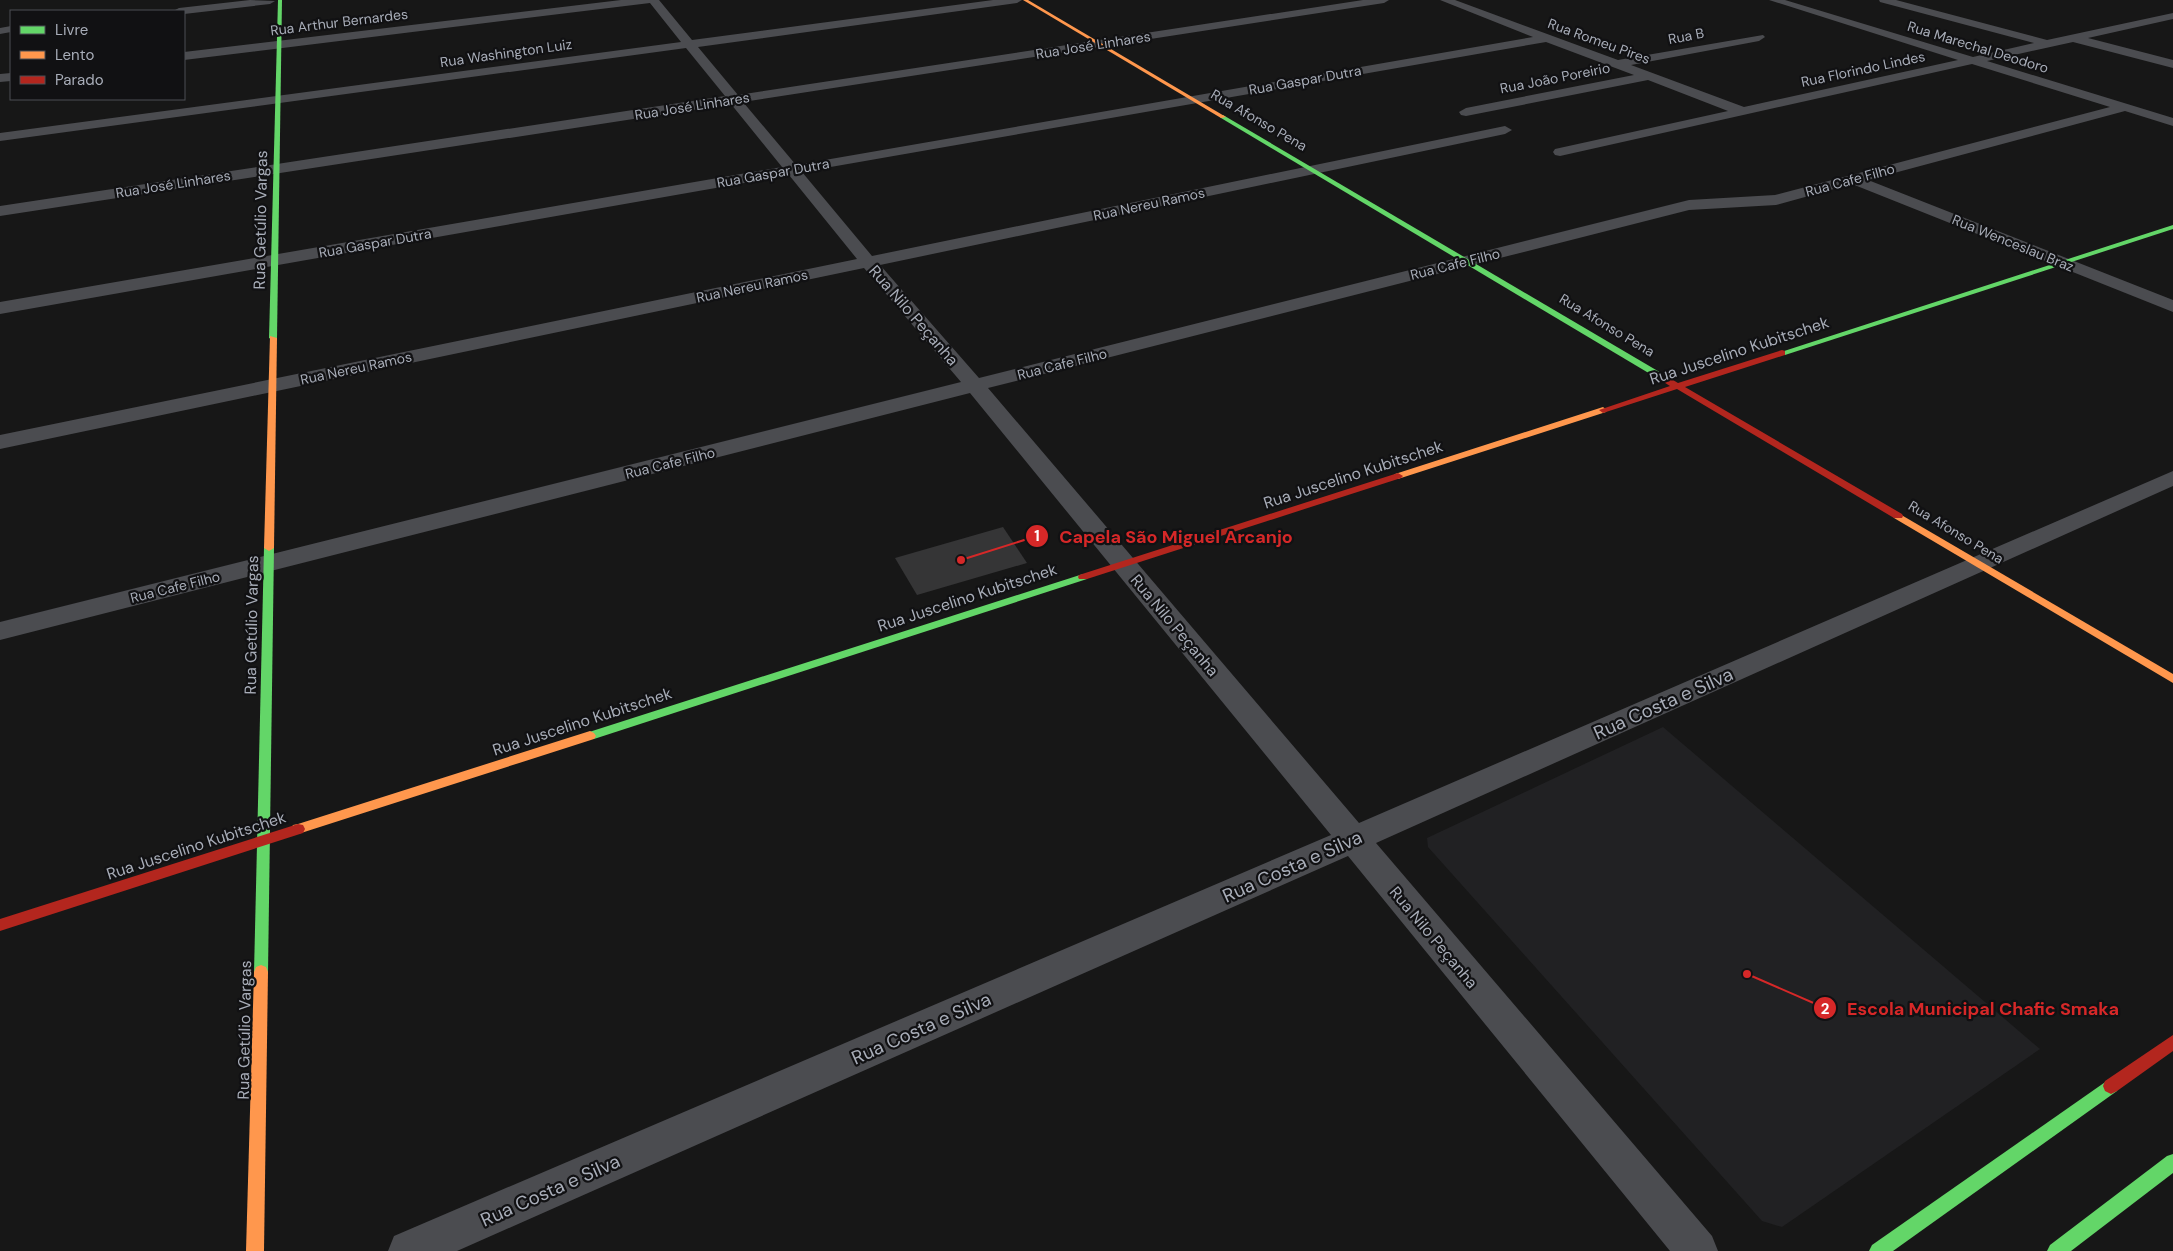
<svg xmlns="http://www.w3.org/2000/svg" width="2173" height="1251" font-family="'DM Sans',sans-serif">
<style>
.built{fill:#212123}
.building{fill:#353536}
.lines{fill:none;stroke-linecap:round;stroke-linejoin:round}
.street{fill:#4b4c50;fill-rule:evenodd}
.fast{fill:#63d668;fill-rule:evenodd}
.slow{fill:#ff974d;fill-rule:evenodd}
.jam{fill:#b3261e;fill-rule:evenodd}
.labels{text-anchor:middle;stroke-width:4.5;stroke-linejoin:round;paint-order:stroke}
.far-street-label{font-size:14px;fill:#a8adb8;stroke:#111113}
.street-label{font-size:16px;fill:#a8adb8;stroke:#111113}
.near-street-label{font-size:19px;fill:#a8adb8;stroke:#111113}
.leader{fill:none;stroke:#d62828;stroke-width:2}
.callout-dot{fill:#d62828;stroke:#111113;stroke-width:2}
.mark-label{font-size:15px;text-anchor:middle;font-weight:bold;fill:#fff}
.callout-label{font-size:18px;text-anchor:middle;font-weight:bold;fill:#d62828;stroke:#111113;stroke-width:4.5;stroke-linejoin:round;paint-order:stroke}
</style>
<rect width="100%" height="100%" fill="#171717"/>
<polygon class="built" points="1663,727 2040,1049 1782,1227 1762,1221 1428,847 1427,838"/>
<polygon class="building" points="1003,527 1027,563 917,595 895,558"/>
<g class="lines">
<g class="street">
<polygon points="250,0 275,1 270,4 184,14 184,11 173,11 179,8"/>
<path d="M621 0H659L692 40 993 0H1022L1017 3 698 47 738 95 1363 0H1389L1384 3 743 102 796 165 1533 37 1440 0H1455L1618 60 1763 35 1765 37 1759 41 1631 65 1744 107 1958 60 1769 0H1785L1973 57 2034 43 1880 2 1879 0H1896L2047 40 2173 13V19L2088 38 2173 60V68L2073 42 1987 61 2173 118V126L2125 111 1868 180 2173 300V312L1852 184 1776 205 1689 210 988 388 1359 823 2173 471V486L1376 843 1712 1236 1718 1251H1670L1348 856 457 1251H388L394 1236 1331 835 970 393 0 640V622L961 382 864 268 0 449V435L857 259 789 175 0 314V302L782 167 731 104 0 216V206L725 96 686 48 0 141V133L681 42 650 3 184 60V52ZM1546 42 1634 75 1466 108 1459 112 1461 115 1466 116 1648 80 1728 111 1555 149 1553 152 1555 155 1560 156 1972 64 2110 107 1775 195 1689 200 979 378 880 265 1505 134 1512 130 1505 126 872 256 802 172Z"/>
<polygon points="11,26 11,32 0,34 0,28"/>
<polygon points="11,73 11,81 0,82 0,74"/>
</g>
<g class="fast">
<polygon points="278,0 282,0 277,338 273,340 269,338"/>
<polygon points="1223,115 1668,377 1669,379 1665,382 1662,381 1221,118 1220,117"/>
<polygon points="2173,225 2173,229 1785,355 1779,355 1778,353"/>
<polygon points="269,545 274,548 268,972 266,977 261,979 256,977 254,972 264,548"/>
<polygon points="1083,574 1087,575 1088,577 1087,579 594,739 586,739 584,736 586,733"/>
<polygon points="2111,1078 2117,1081 2119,1086 2117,1091 1893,1251 1869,1251 1872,1245"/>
<polygon points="2173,1154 2173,1173 2071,1251 2047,1251 2050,1245 2167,1156"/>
</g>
<g class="slow">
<polygon points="1023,0 1028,0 1226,117 1221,118"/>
<polygon points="270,336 277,338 274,548 269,551 264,548"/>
<polygon points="1603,407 1607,410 1606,412 1401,478 1398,479 1393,476 1395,474"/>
<polygon points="1898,513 2173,674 2173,683 1894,518 1893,516"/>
<polygon points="590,731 594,733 596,736 594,739 298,834 293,833 291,829 293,825 298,824"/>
<polygon points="261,965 266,967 268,972 264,1251 246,1251 254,972 256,967"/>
</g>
<g class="jam">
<polygon points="1782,350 1785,351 1785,355 1685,387 1902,514 1903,516 1902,518 1894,518 1677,389 1606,412 1603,413 1599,410 1670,386 1662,381 1662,377 1668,377 1678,383"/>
<polygon points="1398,473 1403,476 1401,478 1087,579 1079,579 1078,577 1079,575"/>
<polygon points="298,824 303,825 305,829 303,833 0,931 0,919"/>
<polygon points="2173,1035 2173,1051 2117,1091 2111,1094 2105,1091 2103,1086 2105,1081"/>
</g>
</g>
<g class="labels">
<g class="far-street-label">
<text transform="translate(339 22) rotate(-7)" y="5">Rua Arthur Bernardes</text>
<text transform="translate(1686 36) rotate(-11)" y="5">Rua B</text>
<text transform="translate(1599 41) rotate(20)" y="5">Rua Romeu Pires</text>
<text transform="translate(1093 45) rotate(-9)" y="5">Rua José Linhares</text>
<text transform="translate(1978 47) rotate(17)" y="5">Rua Marechal Deodoro</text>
<text transform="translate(506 53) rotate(-8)" y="5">Rua Washington Luiz</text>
<text transform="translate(1863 69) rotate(-12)" y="5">Rua Florindo Lindes</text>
<text transform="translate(1555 78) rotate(-11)" y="5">Rua João Poreirio</text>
<text transform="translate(1305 80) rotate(-10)" y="5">Rua Gaspar Dutra</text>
<text transform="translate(692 106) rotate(-9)" y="5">Rua José Linhares</text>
<text transform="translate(1259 120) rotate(30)" y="5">Rua Afonso Pena</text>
<text transform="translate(773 173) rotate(-10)" y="5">Rua Gaspar Dutra</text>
<text transform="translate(1850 180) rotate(-15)" y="5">Rua Cafe Filho</text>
<text transform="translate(173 184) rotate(-9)" y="5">Rua José Linhares</text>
<text transform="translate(1149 204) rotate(-12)" y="5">Rua Nereu Ramos</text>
<text transform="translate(375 243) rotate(-10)" y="5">Rua Gaspar Dutra</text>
<text transform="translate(2013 243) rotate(22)" y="5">Rua Wenceslau Braz</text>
<text transform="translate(1455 264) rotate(-14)" y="5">Rua Cafe Filho</text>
<text transform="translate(752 286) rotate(-12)" y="5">Rua Nereu Ramos</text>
<text transform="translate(1607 325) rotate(31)" y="5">Rua Afonso Pena</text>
<text transform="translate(1062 364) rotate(-14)" y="5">Rua Cafe Filho</text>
<text transform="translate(356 368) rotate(-12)" y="5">Rua Nereu Ramos</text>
<text transform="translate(670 463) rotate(-14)" y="5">Rua Cafe Filho</text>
<text transform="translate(1956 532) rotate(31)" y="5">Rua Afonso Pena</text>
<text transform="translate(175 587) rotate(-14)" y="5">Rua Cafe Filho</text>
</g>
<g class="street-label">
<text transform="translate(260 220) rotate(-89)" y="6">Rua Getúlio Vargas</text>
<text transform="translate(914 315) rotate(49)" y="6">Rua Nilo Peçanha</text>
<text transform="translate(1739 350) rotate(-18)" y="6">Rua Juscelino Kubitschek</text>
<text transform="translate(1353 474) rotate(-18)" y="6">Rua Juscelino Kubitschek</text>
<text transform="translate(967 597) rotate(-18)" y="6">Rua Juscelino Kubitschek</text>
<text transform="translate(251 625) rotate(-89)" y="6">Rua Getúlio Vargas</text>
<text transform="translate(1175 625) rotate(50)" y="6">Rua Nilo Peçanha</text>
<text transform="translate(582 721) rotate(-18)" y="6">Rua Juscelino Kubitschek</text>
<text transform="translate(196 845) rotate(-18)" y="6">Rua Juscelino Kubitschek</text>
<text transform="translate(1434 937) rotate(50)" y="6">Rua Nilo Peçanha</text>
<text transform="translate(244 1030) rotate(-89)" y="6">Rua Getúlio Vargas</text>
</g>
<g class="near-street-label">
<text transform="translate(1663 703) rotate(-24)" y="7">Rua Costa e Silva</text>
<text transform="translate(1292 866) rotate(-24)" y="7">Rua Costa e Silva</text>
<text transform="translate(921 1028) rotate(-24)" y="7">Rua Costa e Silva</text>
<text transform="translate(550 1190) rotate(-24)" y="7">Rua Costa e Silva</text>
</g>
</g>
<path class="leader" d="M961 560L1037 536M1747 974L1825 1008"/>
<g class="callout-dot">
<circle cx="961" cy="560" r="5"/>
<circle cx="1747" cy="974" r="5"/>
<circle cx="1037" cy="536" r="12"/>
<circle cx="1825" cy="1008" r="12"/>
</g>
<g class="mark-label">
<text x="1037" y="541">1</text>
<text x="1825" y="1014">2</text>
</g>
<g class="callout-label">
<text x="1176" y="543">Capela São Miguel Arcanjo</text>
<text x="1983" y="1015">Escola Municipal Chafic Smaka</text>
</g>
<rect x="10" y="10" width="175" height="90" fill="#111113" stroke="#4d4f55"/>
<rect x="20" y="26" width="25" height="8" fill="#63d668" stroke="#4d4f55"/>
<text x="55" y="35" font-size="15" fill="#a8adb8">Livre</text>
<rect x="20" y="51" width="25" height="8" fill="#ff974d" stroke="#4d4f55"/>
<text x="55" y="60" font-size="15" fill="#a8adb8">Lento</text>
<rect x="20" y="76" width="25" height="8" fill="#b3261e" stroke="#4d4f55"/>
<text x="55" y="85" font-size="15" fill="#a8adb8">Parado</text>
</svg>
